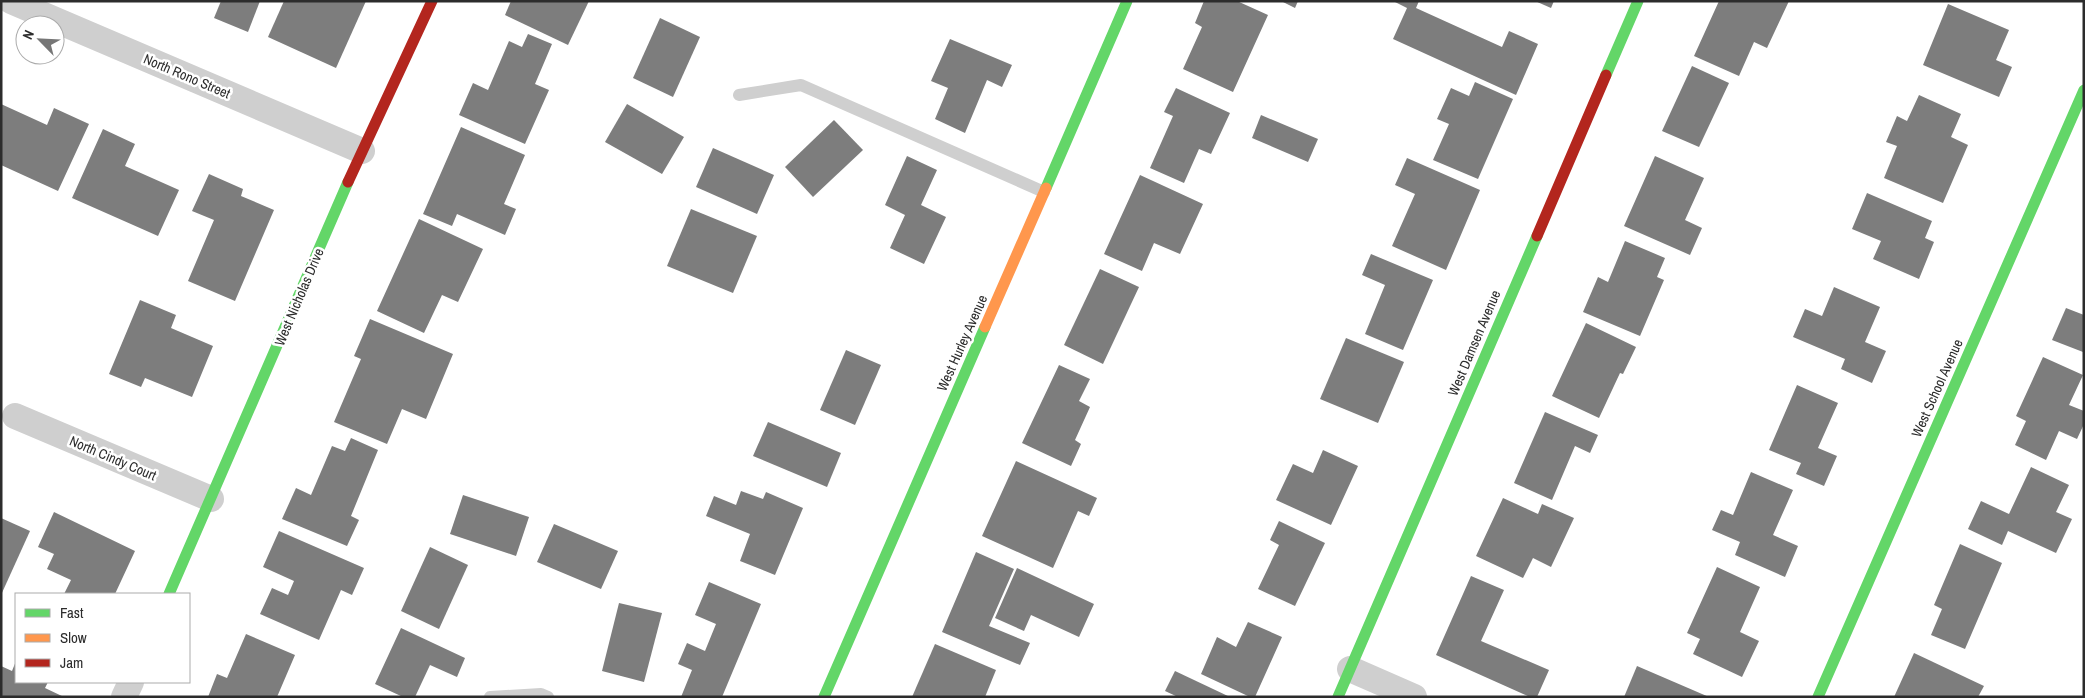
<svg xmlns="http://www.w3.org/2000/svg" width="2085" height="698" font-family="'Archivo Narrow',sans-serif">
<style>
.building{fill:#7d7d7d}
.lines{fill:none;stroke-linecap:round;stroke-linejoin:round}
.lane{stroke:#cfcfcf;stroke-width:12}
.street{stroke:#cfcfcf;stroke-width:26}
.fast{stroke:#63d668;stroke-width:11}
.slow{stroke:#ff974d;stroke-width:11}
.jam{stroke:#b3261e;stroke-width:11}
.labels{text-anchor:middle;stroke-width:5;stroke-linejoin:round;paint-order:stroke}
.street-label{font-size:14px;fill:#2c2c2c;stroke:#fff}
</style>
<rect width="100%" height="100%" fill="#fff"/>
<g class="building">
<polygon points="221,1 260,1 248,32 214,18"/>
<polygon points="284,1 366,1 336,68 268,37"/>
<polygon points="511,1 589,1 568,45 505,15"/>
<polygon points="1204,1 1237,1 1268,15 1233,92 1183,69 1202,27 1195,23"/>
<polygon points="1281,1 1298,1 1295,8"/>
<polygon points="1393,1 1419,1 1416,8 1502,47 1509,31 1538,44 1516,95 1393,39 1407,8"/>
<polygon points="1535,1 1554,1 1551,8"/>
<polygon points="1719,1 1789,1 1767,48 1754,42 1739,76 1694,56"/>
<polygon points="1948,4 2009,30 1996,60 2012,67 1999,97 1923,65"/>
<polygon points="660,18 700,37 673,97 633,78"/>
<polygon points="528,34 552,44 535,84 549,90 525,144 459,115 473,83 488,90 509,41 522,47"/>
<polygon points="950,39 1012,65 1002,87 987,80 965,133 935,119 948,88 931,81"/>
<polygon points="1692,66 1729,83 1699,147 1662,131"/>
<polygon points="1475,82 1513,99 1478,179 1433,160 1449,124 1437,119 1451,88 1469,96"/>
<polygon points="1176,88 1230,113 1211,154 1199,149 1184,183 1150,168 1173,116 1164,112"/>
<polygon points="1919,95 1961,114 1951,137 1968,145 1943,203 1884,178 1897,146 1886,142 1897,116 1907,121"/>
<polygon points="1,104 47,125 54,108 89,124 58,191 1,165"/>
<polygon points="627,104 684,137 662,174 605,142"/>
<polygon points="1261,115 1318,139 1308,162 1252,138"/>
<polygon points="834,120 863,150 813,197 785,167"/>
<polygon points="461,127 525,155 504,204 516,209 505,235 457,214 452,226 423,214"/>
<polygon points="103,129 135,144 125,166 179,190 158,236 72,198"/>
<polygon points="713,148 774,175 757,214 696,187"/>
<polygon points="907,156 937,170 921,205 946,217 924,264 890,248 905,215 885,205"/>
<polygon points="1655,156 1704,178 1685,220 1702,228 1690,255 1624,226"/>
<polygon points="1407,158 1480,190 1446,270 1392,246 1415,194 1395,185"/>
<polygon points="209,174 243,189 241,196 274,210 235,301 188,281 214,220 192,211"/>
<polygon points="1140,175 1203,204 1180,254 1154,243 1142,271 1104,254"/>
<polygon points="1867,193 1932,221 1925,238 1934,242 1919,279 1873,259 1881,241 1852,229"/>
<polygon points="691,209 757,236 733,293 667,266"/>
<polygon points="419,219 483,249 458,302 442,295 424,333 377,311"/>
<polygon points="1625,241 1665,258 1657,277 1664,280 1640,336 1583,312 1598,277 1608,282"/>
<polygon points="1371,254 1433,280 1403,350 1365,334 1385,285 1362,275"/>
<polygon points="1100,269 1139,287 1103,364 1064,345"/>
<polygon points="1834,287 1880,307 1865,342 1886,351 1872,383 1841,369 1845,359 1793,337 1805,309 1822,316"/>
<polygon points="140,300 176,315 171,328 213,346 192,397 145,378 141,387 109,374"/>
<polygon points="2066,308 2084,315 2083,352 2052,340"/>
<polygon points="370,319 453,354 426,419 402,409 387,444 334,422 361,359 354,356"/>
<polygon points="1586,323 1636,347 1623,374 1620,373 1599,418 1552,396"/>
<polygon points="1346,338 1404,362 1378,423 1320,399"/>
<polygon points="846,350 881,365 855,425 820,410"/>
<polygon points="2043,357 2083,375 2069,405 2084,411 2084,424 2077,439 2059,431 2046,460 2015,445 2026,421 2016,416"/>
<polygon points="1059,365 1090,379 1079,401 1090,407 1075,440 1081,444 1071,466 1022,443"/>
<polygon points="1797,385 1838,403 1818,448 1837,456 1824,486 1796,474 1801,463 1769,450"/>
<polygon points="1545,412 1598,435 1590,453 1575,446 1552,500 1514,483"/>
<polygon points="768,422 841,453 827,487 753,456"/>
<polygon points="351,438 378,450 351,516 359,520 347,546 282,519 296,488 311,495 332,446 345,451"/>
<polygon points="1323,450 1358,466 1331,525 1276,500 1293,464 1313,473"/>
<polygon points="1016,461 1097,498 1089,516 1078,511 1053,568 982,536"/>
<polygon points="2031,467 2069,485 2056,512 2072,519 2056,553 2008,531 2002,545 1968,529 1981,501 2009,514"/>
<polygon points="1751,472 1793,490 1773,535 1798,546 1785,577 1735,555 1740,542 1712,530 1721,510 1733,515"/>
<polygon points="741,491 763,499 766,492 803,508 775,575 740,561 750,534 706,516 714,496 736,505"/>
<polygon points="463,495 529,517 516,556 450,534"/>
<polygon points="1503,498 1538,514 1542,504 1574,518 1551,567 1533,558 1523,578 1476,556"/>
<polygon points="54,512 135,551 115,594 64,594 71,580 47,569 54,554 38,547"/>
<polygon points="1,518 30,531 1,595"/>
<polygon points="1279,521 1325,543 1295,606 1258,589 1279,545 1270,540"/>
<polygon points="554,524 618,551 601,589 537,562"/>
<polygon points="279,531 364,568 352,595 341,590 319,640 260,614 272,588 288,595 294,581 263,567"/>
<polygon points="1960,544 2002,563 1965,649 1931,635 1942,609 1934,605"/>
<polygon points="430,547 468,565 439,629 401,611"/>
<polygon points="976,552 1014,569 989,626 1030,643 1020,665 942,632"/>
<polygon points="1717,567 1760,587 1740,632 1759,641 1742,677 1693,654 1700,639 1687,633"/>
<polygon points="1017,568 1094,604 1079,637 1031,615 1024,631 995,618"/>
<polygon points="1471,576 1504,590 1481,641 1549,670 1537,697 1530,697 1436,655"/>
<polygon points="709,582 761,604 722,697 681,697 692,670 678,664 687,643 705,651 716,624 695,615"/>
<polygon points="619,603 662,613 644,682 602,671"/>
<polygon points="1248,622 1282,637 1255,697 1250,697 1201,674 1217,637 1236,647"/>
<polygon points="401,628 465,658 457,677 430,665 415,697 403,697 375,684"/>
<polygon points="246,634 295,655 277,697 208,697 217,674 227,678"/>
<polygon points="935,644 996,670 985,697 912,697"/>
<polygon points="1914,653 1984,686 1978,697 1894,697"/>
<polygon points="16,661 16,682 48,682 45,688 64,697 1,697 1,666 12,671"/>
<polygon points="1637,666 1709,697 1624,697"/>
<polygon points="1175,671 1230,697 1178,697 1165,691"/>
</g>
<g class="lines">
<g class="lane">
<polyline points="739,95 801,85 1044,192"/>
<polyline points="490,697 541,694 548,697"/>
</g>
<g class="street">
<polyline points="11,1 362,151"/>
<polyline points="15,416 211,499"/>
<polyline points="1350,669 1414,697"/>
<polyline points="124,697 131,682"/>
</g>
<g class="fast">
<polyline points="1606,75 1638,1"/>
<polyline points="1046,188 1127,1"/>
<polyline points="169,594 348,182"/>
<polyline points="824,697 985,327"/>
<polyline points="1338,697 1537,236"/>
<polyline points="1818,697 2084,90"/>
</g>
<polyline class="slow" points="985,327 1046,188"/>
<g class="jam">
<polyline points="348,182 432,1"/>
<polyline points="1537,236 1606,75"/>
</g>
</g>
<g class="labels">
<g class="street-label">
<text transform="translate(187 76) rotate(23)" y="5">North Rono Street</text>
<text transform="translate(299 297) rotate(-67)" y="5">West Nicholas Drive</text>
<text transform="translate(962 343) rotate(-66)" y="5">West Hurley Avenue</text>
<text transform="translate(1474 343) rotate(-67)" y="5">West Damsen Avenue</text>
<text transform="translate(1937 388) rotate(-66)" y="5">West School Avenue</text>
<text transform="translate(113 458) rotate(23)" y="5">North Cindy Court</text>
</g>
</g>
<rect width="2085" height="698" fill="none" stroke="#2c2c2c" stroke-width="5"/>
<rect x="15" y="593" width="175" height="90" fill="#ffffff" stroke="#ababab"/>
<rect x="25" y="609" width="25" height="8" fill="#63d668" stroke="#ababab"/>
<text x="60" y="618" font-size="15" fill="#2c2c2c">Fast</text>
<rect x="25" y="634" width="25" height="8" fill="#ff974d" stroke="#ababab"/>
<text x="60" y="643" font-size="15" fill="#2c2c2c">Slow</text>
<rect x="25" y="659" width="25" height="8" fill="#b3261e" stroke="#ababab"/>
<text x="60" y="668" font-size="15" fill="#2c2c2c">Jam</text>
<g transform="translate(40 40) rotate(294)"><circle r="24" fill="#ffffff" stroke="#ababab"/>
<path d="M0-4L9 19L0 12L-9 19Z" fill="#767676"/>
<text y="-8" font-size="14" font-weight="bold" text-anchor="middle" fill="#2c2c2c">N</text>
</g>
</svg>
